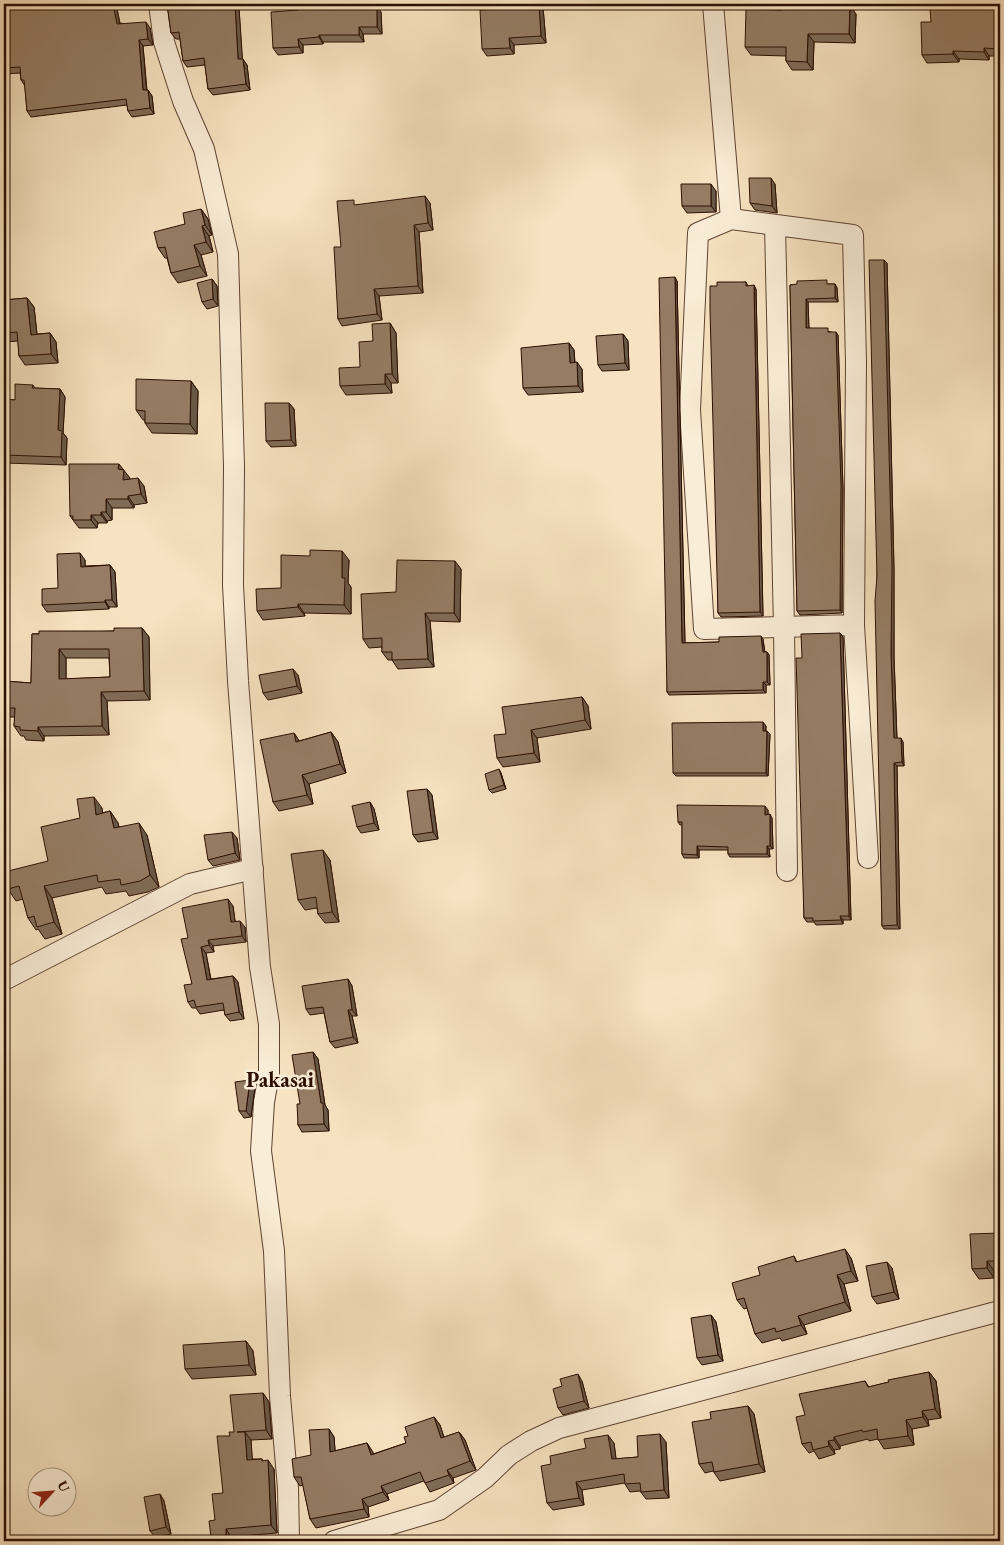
<svg xmlns="http://www.w3.org/2000/svg" width="1004" height="1545" font-family="'EB Garamond',serif">
<style>
.lines{fill:none;stroke-linecap:round;stroke-linejoin:round}
.street-casing{stroke:#5e4331;stroke-width:22}
.street{stroke:#faedd7;stroke-width:20}
.wall{fill:#806c57;stroke:#2b0e01;fill-rule:evenodd}
.shaded-wall{fill:#685847;stroke:#2b0e01}
.building{fill:#957d65;stroke:#2b0e01;fill-rule:evenodd}
.labels{text-anchor:middle;stroke-width:5;stroke-linejoin:round;paint-order:stroke}
.quarter-label{font-size:22px;font-weight:bold;fill:#2b0e01;stroke:#faedd7}
</style>
<rect width="100%" height="100%" fill="#f7e3c1"/>
<filter id="stains"><feTurbulence type="fractalNoise" baseFrequency=".004" numOctaves="4"/><feColorMatrix values="0 0 0 0 .2 0 0 0 0 .09 0 0 0 0 .02 0 0 0 .5 -.17"/></filter>
<radialGradient id="worn" r=".72"><stop offset=".6" stop-color="#630" stop-opacity="0"/><stop offset="1" stop-color="#630" stop-opacity=".3"/></radialGradient>
<g class="lines">
<g class="street-casing">
<g id="street">
<polyline points="159,4 164,42 183,101 204,149 228,254 234,467 233,585 238,681 260,967 269,1024 269,1074 264,1102 261,1151 274,1251 280,1396 288,1488 289,1541 287,1541"/>
<polyline points="713,4 731,219"/>
<polygon points="731,219 853,235 856,362 854,625 704,629 690,410 698,233"/>
<polyline points="775,225 784,627 787,871"/>
<polyline points="854,625 868,858"/>
<polyline points="4,980 190,884 253,869"/>
<polyline points="334,1541 439,1510 485,1478 509,1455 531,1441 559,1428 1000,1311"/>
</g>
</g>
<use href="#street" class="street"/>
</g>
<g class="wall">
<polygon points="4,4 40,4 40,6 72,4 116,4 120,23 150,28 153,45 143,46 147,90 148,90 152,96 154,114 132,117 128,111 127,105 31,117 27,111 25,86 21,80 20,73 4,74"/>
<polygon points="167,4 236,4 239,8 242,59 247,65 250,90 213,95 208,89 205,65 187,67 183,61 180,39 176,39 171,33"/>
<polygon points="316,4 318,6 381,12 382,34 363,34 364,42 323,42 323,44 303,45 303,53 278,55 273,48 298,10"/>
<polygon points="516,4 541,4 543,7 546,43 514,45 514,54 487,56 482,49 516,8"/>
<polygon points="782,4 816,4 856,14 855,43 814,42 813,70 792,70 786,61 786,56 751,55 745,47 782,10"/>
<polygon points="1000,4 1000,56 989,56 989,60 959,59 959,62 927,63 922,55 931,22 969,9"/>
<polygon points="775,184 777,213 755,210 750,203"/>
<polygon points="716,191 716,212 687,213 682,206"/>
<polygon points="430,203 433,230 419,232 423,293 379,296 382,320 342,326 338,319 341,247 357,205"/>
<polygon points="201,209 208,219 212,235 209,236 213,252 201,255 207,276 178,283 171,273 167,258 165,258 158,248"/>
<polygon points="884,260 887,263 894,570 894,657 897,738 903,742 904,766 897,766 900,929 884,929 882,926 877,576"/>
<polygon points="212,279 217,286 218,306 207,309 202,302"/>
<polygon points="677,281 685,643 719,642 763,639 765,652 767,652 769,655 770,685 766,685 766,693 669,695 667,692"/>
<polygon points="746,282 748,286 756,289 763,616 721,617 718,613 717,286"/>
<polygon points="830,284 835,284 837,288 838,302 808,302 809,328 831,332 838,335 843,489 842,613 800,615 797,611 790,285"/>
<polygon points="27,298 34,307 37,334 50,333 56,342 58,363 25,365 19,356 18,341 4,342 4,300"/>
<polygon points="390,323 396,333 398,383 391,383 392,393 346,395 340,386 360,367 373,341"/>
<polygon points="623,334 628,341 629,370 602,371 598,365"/>
<polygon points="569,343 574,350 575,362 582,369 583,392 528,395 523,388"/>
<polygon points="191,381 198,391 197,434 152,433 145,423 145,420 143,420 136,410"/>
<polygon points="33,385 35,388 60,389 65,397 63,433 67,438 66,465 5,463 4,461 4,399 15,400"/>
<polygon points="289,403 294,409 296,446 271,447 266,441"/>
<polygon points="123,470 130,479 144,486 147,503 134,505 134,508 112,508 112,520 107,521 107,523 98,523 97,528 79,528 70,516"/>
<polygon points="85,560 85,566 110,565 115,572 117,607 109,607 109,609 47,612 42,605"/>
<polygon points="349,560 348,583 351,587 351,614 304,613 305,616 263,620 257,611 281,588"/>
<polygon points="461,569 460,622 430,621 434,667 398,669 392,660 388,660 382,652 382,647 369,648 363,639 396,592"/>
<path d="M142 628 149 637 150 700 107 701 109 735 44 736V741L26 740 24 736H21L14 726 15 717H4V681L31 683 32 634 114 631ZM66 658H109L110 677 66 679Z"/>
<polygon points="840,633 843,637 851,920 843,920 843,924 816,925 814,922 807,922 804,918 802,658"/>
<polygon points="298,675 302,693 268,700 263,693"/>
<polygon points="582,697 588,706 591,729 537,738 540,762 503,767 497,758 506,734"/>
<polygon points="766,726 766,731 767,731 770,734 768,776 676,776 673,773"/>
<polygon points="331,732 338,742 346,773 309,784 313,804 279,811 273,802 294,733 299,741"/>
<polygon points="501,773 506,789 492,793 489,790"/>
<polygon points="427,789 432,795 438,839 418,842 413,835"/>
<polygon points="370,802 374,809 379,830 361,833 357,827"/>
<polygon points="102,808 102,813 110,811 118,823 119,827 147,835 159,887 148,892 129,896 126,891 106,894 102,887 52,898 62,934 45,939 38,929 36,930 28,918 23,899 16,901 8,889 48,861 80,818"/>
<polygon points="768,810 768,815 772,818 773,849 769,849 770,857 730,857 728,854 728,850 699,850 699,858 684,858 682,854 682,825 680,825 678,822"/>
<polygon points="237,838 240,860 213,866 208,860"/>
<polygon points="330,860 339,922 325,923 318,914 317,908 305,910 298,900"/>
<polygon points="233,906 235,921 245,927 246,942 213,946 214,952 206,953 211,979 233,976 238,982 244,1019 230,1021 225,1015 224,1010 200,1014 196,1008 192,1008 188,1002 192,984 188,938"/>
<polygon points="348,979 352,986 357,1016 352,1016 358,1043 335,1048 330,1042 324,1013 310,1015 306,1009"/>
<polygon points="313,1052 318,1059 325,1105 328,1110 329,1131 302,1132 298,1125 300,1104"/>
<polygon points="250,1080 255,1087 251,1117 244,1118 239,1111"/>
<polygon points="1000,1233 1000,1271 994,1271 994,1278 979,1279 972,1269"/>
<polygon points="794,1256 797,1262 851,1258 858,1281 844,1284 851,1311 804,1325 807,1334 782,1341 780,1338 762,1343 755,1334 747,1308 744,1309 737,1300 760,1275"/>
<polygon points="892,1268 899,1299 877,1304 872,1297"/>
<polygon points="711,1315 716,1322 723,1361 702,1365 697,1358"/>
<polygon points="246,1341 253,1351 256,1375 192,1379 185,1369"/>
<polygon points="929,1372 936,1381 941,1418 928,1420 929,1426 912,1429 914,1445 884,1449 878,1439 869,1441 868,1439 840,1446 840,1449 834,1450 835,1454 819,1459 814,1451 809,1453 802,1444 805,1415 865,1381 869,1387"/>
<polygon points="582,1381 589,1408 563,1415 558,1408 562,1386"/>
<polygon points="263,1393 269,1402 272,1439 251,1440 252,1459 262,1459 263,1461 274,1469 277,1533 231,1537 232,1541 215,1541 211,1537 215,1520 223,1493 230,1436 234,1432"/>
<polygon points="748,1406 754,1414 765,1472 720,1481 713,1471 705,1473 699,1464 711,1419"/>
<polygon points="434,1417 440,1425 444,1437 459,1432 465,1440 476,1470 453,1478 454,1483 430,1492 424,1481 387,1494 389,1500 368,1507 369,1517 316,1528 310,1519 303,1485 300,1486 294,1477 311,1455 329,1429 334,1437 335,1451 367,1443 373,1454 406,1443 408,1436"/>
<polygon points="666,1442 669,1498 646,1499 640,1491 630,1492 625,1484 625,1483 582,1490 584,1505 553,1510 547,1503 551,1464 614,1443 616,1459 638,1457"/>
<polygon points="160,1494 164,1501 171,1534 155,1537 150,1531"/>
</g>
<g class="shaded-wall">
<polygon points="113,4 116,4 121,30 117,24"/>
<polygon points="235,4 236,4 239,8 243,66 238,59"/>
<polygon points="539,4 541,4 543,7 546,43 541,36"/>
<polygon points="850,5 856,14 855,43 849,34"/>
<polygon points="377,6 381,12 382,34 377,27"/>
<polygon points="146,22 150,28 153,45 148,39"/>
<polygon points="359,27 363,34 364,42 359,35"/>
<polygon points="808,34 814,42 813,70 807,62"/>
<polygon points="319,35 323,42 323,44 319,37"/>
<polygon points="509,38 514,45 514,54 510,48"/>
<polygon points="298,39 303,45 303,53 299,47"/>
<polygon points="139,40 143,46 147,96 143,90"/>
<polygon points="984,48 989,56 989,60 984,52"/>
<polygon points="953,51 959,59 959,62 953,54"/>
<polygon points="243,59 247,65 250,90 246,84"/>
<polygon points="148,90 152,96 154,114 150,108"/>
<polygon points="771,178 775,184 777,213 772,206"/>
<polygon points="711,184 716,191 716,212 711,206"/>
<polygon points="425,196 430,203 433,230 428,223"/>
<polygon points="201,209 208,219 212,235 205,225"/>
<polygon points="414,225 419,232 423,293 418,286"/>
<polygon points="202,226 209,236 213,252 206,242"/>
<polygon points="194,245 201,255 207,276 200,266"/>
<polygon points="884,260 887,263 894,570 894,657 897,742 894,738 891,653"/>
<polygon points="675,277 677,281 685,646 682,643"/>
<polygon points="212,279 217,286 218,306 213,299"/>
<polygon points="835,284 837,288 838,302 835,298"/>
<polygon points="754,285 756,289 763,616 760,612"/>
<polygon points="374,289 379,296 382,320 377,314"/>
<polygon points="27,298 34,307 38,344 31,335"/>
<polygon points="806,299 808,302 809,332 806,328"/>
<polygon points="390,323 396,333 398,383 392,374"/>
<polygon points="836,332 838,335 843,489 842,613 840,610"/>
<polygon points="50,333 56,342 58,363 51,354"/>
<polygon points="623,334 628,341 629,370 625,363"/>
<polygon points="569,343 574,350 575,369 570,363"/>
<polygon points="577,362 582,369 583,392 578,386"/>
<polygon points="385,374 391,383 392,393 385,384"/>
<polygon points="191,381 198,391 197,434 190,424"/>
<polygon points="60,389 65,397 63,433 67,438 66,465 61,457 58,430"/>
<polygon points="289,403 294,409 296,446 291,440"/>
<polygon points="119,464 130,478 129,488 123,480 118,469"/>
<polygon points="138,478 144,486 147,503 141,494"/>
<polygon points="128,496 134,505 134,508 128,499"/>
<polygon points="106,499 112,508 112,520 106,512"/>
<polygon points="101,512 107,521 107,523 101,515"/>
<polygon points="91,515 98,523 97,528 91,520"/>
<polygon points="4,518 5,520 6,546 4,543"/>
<polygon points="342,551 349,560 348,583 351,587 351,614 344,605 342,578"/>
<polygon points="80,553 85,560 85,573 81,567"/>
<polygon points="455,561 461,569 460,622 454,613"/>
<polygon points="110,565 115,572 117,607 112,600"/>
<polygon points="105,600 109,607 109,609 105,602"/>
<polygon points="298,604 304,613 305,616 298,607"/>
<polygon points="425,613 430,621 434,667 428,659"/>
<polygon points="142,628 149,637 150,700 144,691"/>
<polygon points="840,633 843,637 851,920 849,916"/>
<polygon points="761,636 763,639 765,655 763,652"/>
<polygon points="59,649 66,658 66,688 59,679"/>
<polygon points="767,652 769,655 770,685 767,682"/>
<polygon points="293,669 298,675 302,693 297,686"/>
<polygon points="763,682 766,685 766,693 763,690"/>
<polygon points="101,692 107,701 109,735 102,726"/>
<polygon points="582,697 588,706 591,729 585,720"/>
<polygon points="763,722 766,726 765,734 763,731"/>
<polygon points="38,727 44,736 44,741 38,731"/>
<polygon points="531,730 537,738 540,762 534,753"/>
<polygon points="767,731 770,734 768,776 766,773"/>
<polygon points="331,732 338,742 346,773 340,764"/>
<polygon points="294,733 300,742 296,742"/>
<polygon points="901,738 903,742 904,766 902,762"/>
<polygon points="894,763 897,766 900,929 897,925"/>
<polygon points="499,769 501,773 506,789 504,785"/>
<polygon points="302,775 309,784 313,804 307,795"/>
<polygon points="427,789 432,795 438,839 433,832"/>
<polygon points="94,797 102,808 104,826 96,815"/>
<polygon points="370,802 374,809 379,830 374,823"/>
<polygon points="765,806 768,810 768,818 765,815"/>
<polygon points="110,811 118,823 122,840 114,828"/>
<polygon points="770,814 772,818 773,849 770,846"/>
<polygon points="139,823 147,835 159,887 150,875"/>
<polygon points="232,832 237,838 240,860 235,853"/>
<polygon points="697,846 699,850 699,858 697,855"/>
<polygon points="767,846 769,849 770,857 767,854"/>
<polygon points="323,850 330,860 339,922 332,912"/>
<polygon points="44,886 52,898 62,934 54,922"/>
<polygon points="228,899 233,906 236,928 231,922"/>
<polygon points="840,916 843,920 843,924 841,920"/>
<polygon points="240,921 245,927 246,942 242,936"/>
<polygon points="208,940 213,946 214,952 209,945"/>
<polygon points="201,947 206,953 212,987 207,980"/>
<polygon points="233,976 238,982 244,1019 239,1012"/>
<polygon points="348,979 352,986 357,1016 352,1010"/>
<polygon points="348,1010 352,1016 358,1043 353,1037"/>
<polygon points="313,1052 318,1059 325,1105 328,1110 329,1131 324,1124"/>
<polygon points="250,1080 255,1087 251,1117 246,1111"/>
<polygon points="845,1249 851,1258 858,1281 851,1271"/>
<polygon points="987,1261 994,1271 994,1278 987,1268"/>
<polygon points="887,1262 892,1268 899,1299 894,1292"/>
<polygon points="837,1275 844,1284 851,1311 845,1302"/>
<polygon points="711,1315 716,1322 723,1361 718,1355"/>
<polygon points="798,1316 804,1325 807,1334 801,1325"/>
<polygon points="246,1341 253,1351 256,1375 249,1365"/>
<polygon points="929,1372 936,1381 941,1418 935,1409"/>
<polygon points="578,1374 582,1381 589,1408 584,1401"/>
<polygon points="263,1393 269,1402 272,1439 266,1430"/>
<polygon points="748,1406 754,1414 765,1472 759,1464"/>
<polygon points="922,1411 928,1420 929,1426 923,1417"/>
<polygon points="434,1417 440,1425 447,1447 441,1438"/>
<polygon points="906,1420 912,1429 914,1445 908,1436"/>
<polygon points="329,1429 334,1437 336,1461 330,1452"/>
<polygon points="245,1432 251,1440 253,1468 247,1460"/>
<polygon points="459,1432 465,1440 476,1470 470,1461"/>
<polygon points="660,1434 666,1442 669,1498 664,1490"/>
<polygon points="608,1435 614,1443 617,1467 612,1459"/>
<polygon points="834,1437 840,1446 840,1449 834,1440"/>
<polygon points="828,1441 834,1450 835,1454 829,1446"/>
<polygon points="367,1443 373,1452 376,1463 371,1455"/>
<polygon points="268,1460 274,1469 277,1533 271,1525"/>
<polygon points="447,1470 453,1478 454,1483 449,1475"/>
<polygon points="576,1482 582,1490 584,1505 579,1498"/>
<polygon points="381,1486 387,1494 389,1500 383,1492"/>
<polygon points="160,1494 164,1501 171,1534 166,1527"/>
<polygon points="362,1499 368,1507 369,1517 364,1509"/>
<polygon points="226,1529 231,1537 232,1541 231,1541 226,1535"/>
</g>
<g class="building">
<polygon points="4,4 36,4 36,6 72,4 113,4 117,24 146,22 148,39 139,40 143,90 148,90 150,108 128,111 126,99 27,111 24,80 21,80 20,67 4,68"/>
<polygon points="167,4 235,4 238,59 243,59 246,84 208,89 204,58 183,61 179,32 171,33"/>
<polygon points="316,4 317,6 377,6 377,27 359,27 359,35 319,35 319,37 298,39 299,47 273,48 271,12 298,10 298,5"/>
<polygon points="516,4 539,4 541,36 509,38 510,48 482,49 480,10 516,8"/>
<polygon points="782,4 814,4 850,5 849,34 808,34 807,62 786,61 786,47 745,47 746,9 782,10"/>
<polygon points="969,4 1000,4 1000,49 984,48 984,52 953,51 953,54 922,55 921,22 931,22 930,9 969,9"/>
<polygon points="749,178 771,178 772,206 750,203"/>
<polygon points="681,184 711,184 711,206 682,206"/>
<polygon points="425,196 428,223 414,225 418,286 374,289 377,314 338,319 334,247 341,247 337,201 354,200 354,205"/>
<polygon points="201,209 205,225 202,226 206,242 194,245 200,266 171,273 165,247 158,248 154,232 185,224 183,213"/>
<polygon points="869,260 884,260 892,566 891,653 894,738 901,738 902,762 894,763 897,925 882,926 875,601 877,576"/>
<polygon points="675,277 682,643 719,642 719,637 761,636 763,652 767,652 767,682 763,682 763,690 667,692 659,278"/>
<polygon points="212,279 213,299 202,302 197,283"/>
<polygon points="827,280 827,284 835,284 835,298 806,299 806,328 828,328 828,332 836,332 841,485 840,610 797,611 790,285 797,284 797,281"/>
<polygon points="717,282 746,282 746,286 754,285 760,612 718,613 710,310 710,286 717,286"/>
<polygon points="27,298 31,335 50,333 51,354 19,356 17,332 4,333 4,300"/>
<polygon points="390,323 392,374 385,374 385,384 340,386 339,368 360,367 359,342 373,341 372,324"/>
<polygon points="623,334 625,363 598,365 596,336"/>
<polygon points="569,343 570,363 577,362 578,386 523,388 521,348"/>
<polygon points="136,379 191,381 190,424 145,423 145,411 136,410"/>
<polygon points="15,384 33,385 32,388 60,389 58,430 62,431 61,457 4,455 4,399 15,400"/>
<polygon points="265,403 289,403 291,440 266,441"/>
<polygon points="69,464 119,464 118,469 124,470 123,480 138,478 141,494 128,496 128,499 106,499 106,512 101,512 101,515 91,515 91,520 73,520 73,516 70,516"/>
<polygon points="310,550 342,551 342,578 345,578 344,605 298,604 298,607 257,611 256,589 281,588 281,555 310,556"/>
<polygon points="80,553 81,567 110,565 112,600 105,600 105,602 42,605 42,589 58,588 57,554"/>
<polygon points="397,560 455,561 454,613 425,613 428,659 392,660 392,652 382,652 382,638 363,639 361,594 396,592"/>
<path d="M114 628H142L144 691 101 692 102 726 38 727V731L20 730V727L14 726 15 708H4V681L31 683 32 634H39V631H114ZM59 649H109L110 677 59 679Z"/>
<polygon points="840,633 849,916 840,916 841,920 813,921 813,918 804,918 796,658 802,658 801,634"/>
<polygon points="293,669 297,686 263,693 259,675"/>
<polygon points="582,697 585,720 531,730 534,753 497,758 494,735 506,734 502,707"/>
<polygon points="763,722 763,731 767,731 766,773 673,773 672,723"/>
<polygon points="331,732 340,764 302,775 307,795 273,802 260,740 294,733 296,742"/>
<polygon points="499,769 504,785 489,790 485,774"/>
<polygon points="427,789 433,832 413,835 407,791"/>
<polygon points="94,797 96,815 110,811 114,828 139,823 150,875 140,881 121,885 120,879 98,882 97,875 44,886 54,922 37,927 34,916 28,918 19,886 8,889 4,872 48,861 41,827 80,818 77,799"/>
<polygon points="370,802 374,823 357,827 352,806"/>
<polygon points="677,805 765,806 765,815 770,814 770,846 767,846 767,854 728,854 728,847 697,846 697,855 682,854 682,822 678,822"/>
<polygon points="232,832 235,853 208,860 204,835"/>
<polygon points="323,850 332,912 318,914 316,897 298,900 291,854"/>
<polygon points="228,899 231,922 240,921 242,936 208,940 209,945 201,947 207,980 233,976 239,1012 225,1015 223,1003 196,1007 194,1000 188,1002 184,985 192,984 181,939 188,938 182,908"/>
<polygon points="348,979 352,1010 348,1010 353,1037 330,1042 323,1007 306,1009 302,986"/>
<polygon points="313,1052 321,1103 323,1103 324,1124 298,1125 297,1104 300,1104 292,1055"/>
<polygon points="250,1080 246,1111 239,1111 235,1082"/>
<polygon points="1000,1233 1000,1261 987,1261 987,1268 972,1269 970,1234"/>
<polygon points="845,1249 851,1271 837,1275 845,1302 798,1316 801,1325 776,1332 775,1328 755,1334 744,1298 737,1300 732,1283 760,1275 758,1267 794,1256 796,1262"/>
<polygon points="887,1262 894,1292 872,1297 866,1266"/>
<polygon points="711,1315 718,1355 697,1358 691,1318"/>
<polygon points="246,1341 249,1365 185,1369 183,1345"/>
<polygon points="929,1372 935,1409 922,1411 923,1417 906,1420 908,1436 878,1440 877,1429 863,1432 862,1430 834,1437 834,1440 828,1441 829,1446 813,1450 811,1442 802,1444 796,1417 805,1415 799,1394 865,1381 868,1387 889,1382 888,1380"/>
<polygon points="578,1374 584,1401 558,1408 553,1389 562,1386 560,1379"/>
<polygon points="263,1393 266,1430 237,1432 245,1432 247,1460 262,1459 262,1461 268,1460 271,1525 226,1529 226,1535 211,1537 209,1521 215,1520 212,1494 223,1493 217,1436 230,1436 229,1432 234,1432 230,1395"/>
<polygon points="748,1406 759,1464 714,1472 712,1462 699,1464 692,1422 711,1419 710,1412"/>
<polygon points="434,1417 441,1438 459,1432 470,1461 447,1470 449,1475 425,1483 420,1472 381,1486 383,1492 362,1499 364,1509 310,1519 301,1477 294,1477 292,1459 311,1455 309,1430 329,1429 330,1452 367,1443 371,1455 406,1443 404,1437 408,1436 405,1427"/>
<polygon points="660,1434 664,1490 641,1492 640,1483 625,1484 624,1474 576,1482 579,1498 547,1503 541,1466 551,1464 550,1456 586,1448 584,1439 608,1435 612,1459 638,1457 637,1436"/>
<polygon points="160,1494 166,1527 150,1531 144,1497"/>
</g>
<g class="labels">
<g class="quarter-label">
<text x="280" y="1087">Pakasai</text>
</g>
</g>
<rect width="1004" height="1545" fill="none" stroke="#f7e3c1" stroke-width="20"/>
<rect x="5" y="5" width="994" height="1535" fill="none" stroke="#2b0e01" stroke-width="2.5"/>
<rect x="10" y="10" width="984" height="1525" fill="none" stroke="#2b0e01"/>
<g transform="translate(52 1492) rotate(64)"><circle r="24" fill="#faedd7" stroke="#a79481"/>
<path d="M0-4L9 19L0 12L-9 19Z" fill="#8f2418"/>
<text y="-8" font-size="14" font-weight="bold" text-anchor="middle" fill="#2b0e01">U</text>
</g>
<rect width="100%" height="100%" filter="url(#stains)"/>
<rect width="100%" height="100%" fill="url(#worn)"/>
</svg>
